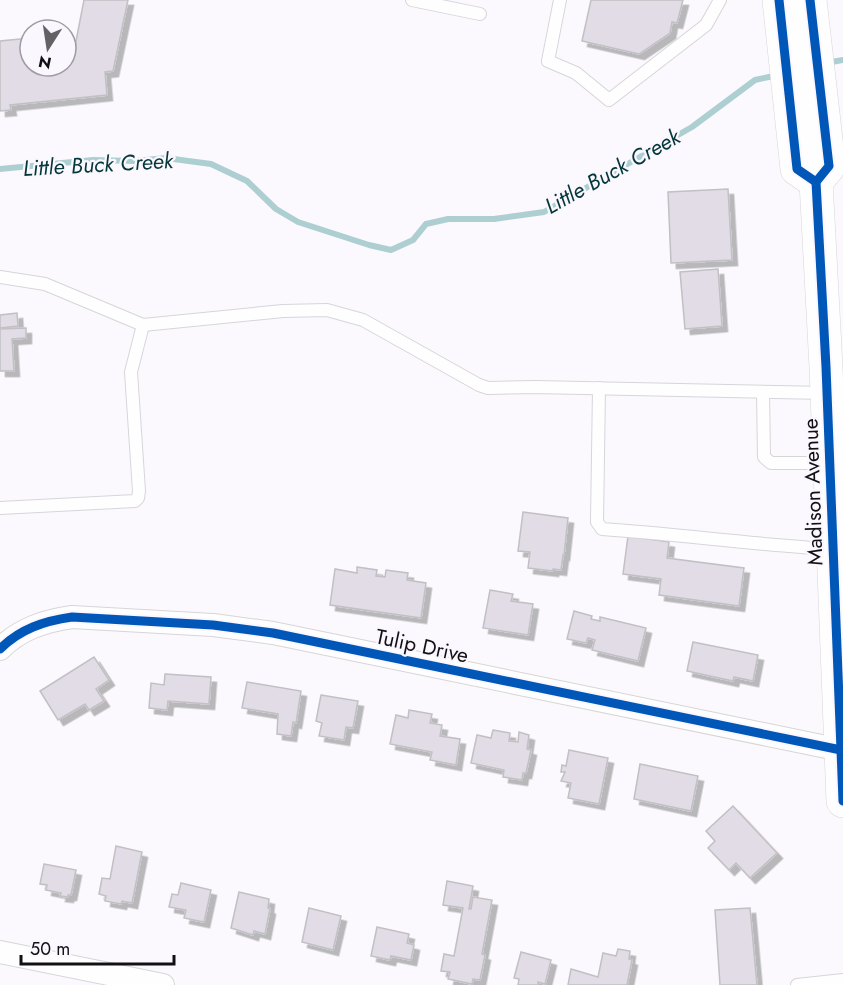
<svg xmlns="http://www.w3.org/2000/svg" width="843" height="985" font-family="Jost,sans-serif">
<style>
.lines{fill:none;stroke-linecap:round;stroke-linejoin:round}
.stream{stroke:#adcfd2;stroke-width:6}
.building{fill:#e1dce5;stroke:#c2c0c4;stroke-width:1.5;filter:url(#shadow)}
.lane-casing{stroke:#d7d5d8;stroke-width:14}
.street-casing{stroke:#d7d5d8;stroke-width:24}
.secondary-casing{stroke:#d7d5d8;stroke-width:34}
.lane{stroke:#fefeff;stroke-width:12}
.street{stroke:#fefeff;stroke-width:22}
.secondary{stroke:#fefeff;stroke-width:33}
.cycleway-casing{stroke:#fbf7ff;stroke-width:13}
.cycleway{stroke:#0057b8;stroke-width:9}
.labels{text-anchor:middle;stroke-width:4.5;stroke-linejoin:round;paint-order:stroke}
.street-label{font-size:21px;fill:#121013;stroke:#fbf7ff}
.water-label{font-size:22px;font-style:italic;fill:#043738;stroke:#fbf7ff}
</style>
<defs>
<filter id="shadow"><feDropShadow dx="5.5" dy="5.5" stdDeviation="0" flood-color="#0004"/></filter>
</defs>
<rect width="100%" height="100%" fill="#fbf9fd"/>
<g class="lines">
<g class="stream">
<polyline points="826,63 843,60"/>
<polyline points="0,169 93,160 135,161 166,158 211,164 247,181 276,209 298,222 369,245 391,250 413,240 426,224 448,219 494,219 544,212 692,127 755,80 778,75"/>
</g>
</g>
<g class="building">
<polygon points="84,0 128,0 113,71 105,72 107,95 10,105 11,110 0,111 0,41 30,38 30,66 66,66 66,39 76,41"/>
<polygon points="591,0 683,0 677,23 672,22 670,33 639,54 582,41"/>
<polygon points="728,189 732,260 671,263 668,192"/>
<polygon points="718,269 722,326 685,329 680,272"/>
<polygon points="17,313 18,326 0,328 0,315"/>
<polygon points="26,328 26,338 12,339 14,371 0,371 0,329"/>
<polygon points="523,512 568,518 564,555 563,555 561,570 553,569 553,571 528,568 530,552 518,551"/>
<polygon points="628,536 669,542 667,558 744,568 739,606 659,595 661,579 623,574"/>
<polygon points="357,567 377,570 376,576 385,577 386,570 408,573 407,580 426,583 421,618 330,605 335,569 357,573"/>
<polygon points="490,590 513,594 511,601 533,604 528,635 483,628"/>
<polygon points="574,611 592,616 591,619 600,621 600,617 646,628 638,661 592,650 595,640 588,638 586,643 567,639"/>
<polygon points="693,642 758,655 753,681 734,677 733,681 687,671"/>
<polygon points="94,657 109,680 96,689 104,701 89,710 85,704 58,720 40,691"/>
<polygon points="165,674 211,677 209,704 168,701 167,710 149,708 151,683 164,685"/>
<polygon points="247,682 301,691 296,723 293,722 291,736 277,734 278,714 242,708"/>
<polygon points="321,695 358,701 353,728 346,727 344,740 319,736 322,723 316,721"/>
<polygon points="409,710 432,714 430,723 442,725 440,736 460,739 456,765 430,760 432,752 390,744 396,715 408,718"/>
<polygon points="493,730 510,733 509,741 518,742 519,732 529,735 527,749 531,750 526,773 523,773 522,780 503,777 504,770 471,763 477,735 491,738"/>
<polygon points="569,750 608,758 599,804 568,798 571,783 561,781 565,772 561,772 562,765 566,766"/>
<polygon points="640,764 698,776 691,811 634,799"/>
<polygon points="733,806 777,853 750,878 736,863 729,870 708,848 715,841 706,831"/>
<polygon points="116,846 142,852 132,903 122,901 121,904 105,901 106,896 99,894 102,878 110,879"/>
<polygon points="44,864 76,870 71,895 68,895 68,897 60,896 61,893 46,890 47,885 40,884"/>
<polygon points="447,881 473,886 469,909 471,909 473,897 492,900 482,954 485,955 480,980 473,979 472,984 448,979 450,972 441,971 444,954 454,956 463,908 443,905"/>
<polygon points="181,883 211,890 204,922 184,918 186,910 169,907 172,894 178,895"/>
<polygon points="239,892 269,899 268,908 270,909 265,934 254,931 253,935 231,928"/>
<polygon points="309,908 341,916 333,950 302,942"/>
<polygon points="750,908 757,985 720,985 715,910"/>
<polygon points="377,927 409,934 407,943 414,945 411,960 391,956 390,960 371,956"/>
<polygon points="618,949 630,951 629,959 632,960 627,985 568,985 571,969 598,977 603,953 616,956"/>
<polygon points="521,952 551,960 545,984 538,982 538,985 518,985 519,979 514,978"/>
</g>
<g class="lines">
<g class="lane-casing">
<g id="lane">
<polyline points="412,0 480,14"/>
<polyline points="560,0 548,61 576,73 609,100 706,25 720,0"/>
<polyline points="0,277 45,284 143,325 283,311 327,310 363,320 479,385 488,388 535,387 826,393"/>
<path d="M599 388 597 522 602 529C679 534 755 545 832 549"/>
<polyline points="763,392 764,457 771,463 830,463"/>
<polyline points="0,508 135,501 138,498 139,491 131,372 143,325"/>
<polyline points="797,985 843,980"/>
</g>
</g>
<g class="street-casing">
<g id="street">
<path d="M0 649C20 629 44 621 72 617L213 625 273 633 841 750"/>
<polyline points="0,952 163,985"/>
</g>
</g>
<g class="secondary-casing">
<g id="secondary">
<polyline points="779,0 797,169 816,182"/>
<polyline points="810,0 829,166 816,182 826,367 843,801"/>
</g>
</g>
<use href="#lane" class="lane"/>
<use href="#street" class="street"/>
<use href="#secondary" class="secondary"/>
<g class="cycleway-casing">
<g id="cycleway">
<polyline points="779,0 797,169 816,182"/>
<polyline points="810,0 829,166 816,182 826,367 843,801"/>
<path d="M0 649C20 629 44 621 72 617L213 625 273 633 841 750"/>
</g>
</g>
<use href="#cycleway" class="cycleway"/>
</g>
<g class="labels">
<g class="street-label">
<text transform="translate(813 492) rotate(-92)" y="7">Madison Avenue</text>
<text transform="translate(422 646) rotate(12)" y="7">Tulip Drive</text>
</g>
<g class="water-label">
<text transform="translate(98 164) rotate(-3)" y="8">Little Buck Creek</text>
<text transform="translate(612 171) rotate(-29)" y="8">Little Buck Creek</text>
</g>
</g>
<g transform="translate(48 48) rotate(192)"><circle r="28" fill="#fbf7ff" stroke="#9e9ba1" stroke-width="1.5"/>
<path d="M0-4.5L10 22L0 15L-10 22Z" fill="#646265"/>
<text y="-9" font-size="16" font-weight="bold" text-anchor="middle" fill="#121013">N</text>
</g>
<path d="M21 955v9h153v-9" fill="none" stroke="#121013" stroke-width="3"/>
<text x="30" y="955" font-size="18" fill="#121013" stroke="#fbf7ff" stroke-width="4.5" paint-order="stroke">50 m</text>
</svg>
